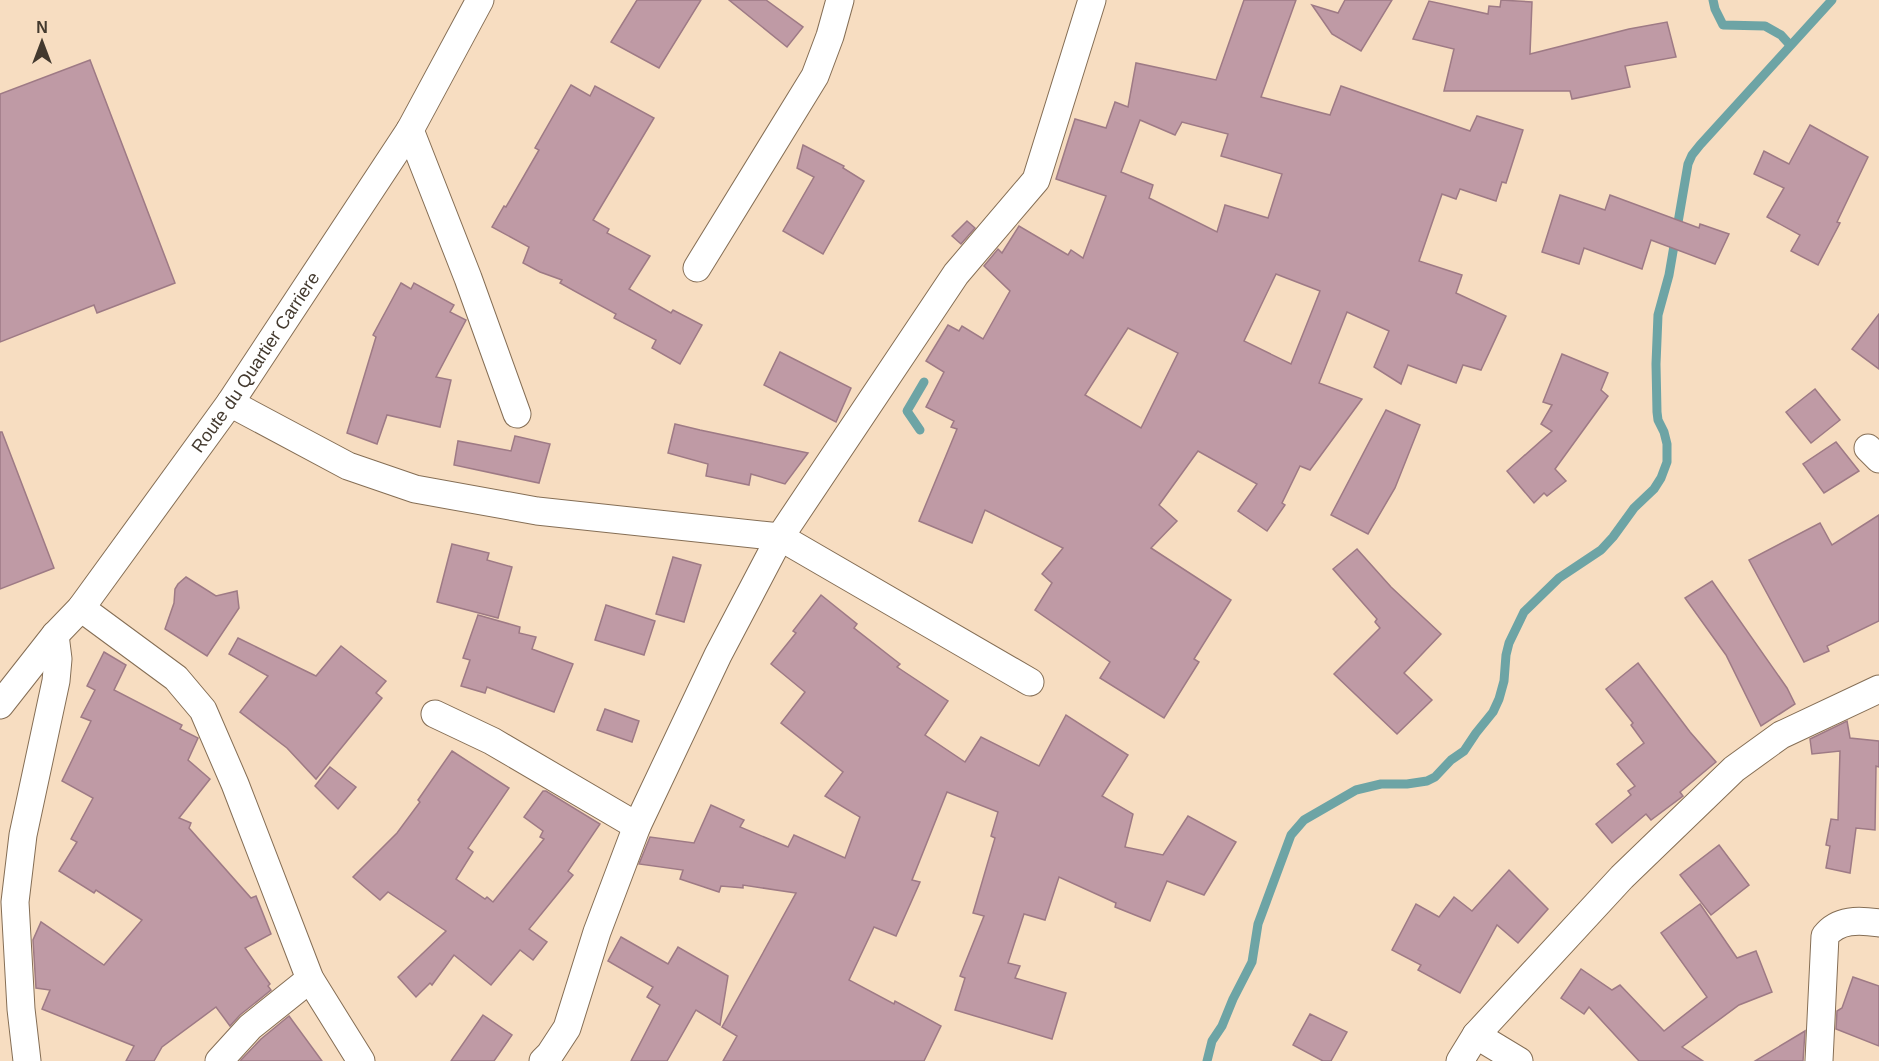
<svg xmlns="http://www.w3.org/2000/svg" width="1879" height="1061" font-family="Arial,sans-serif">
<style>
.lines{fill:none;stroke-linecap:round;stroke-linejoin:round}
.stream{stroke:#6da4a5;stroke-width:9}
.building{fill:#bf9aa5;stroke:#9e7a85;stroke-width:1.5;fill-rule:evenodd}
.street-casing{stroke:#856e55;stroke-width:29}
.street{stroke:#fff;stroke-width:27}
.labels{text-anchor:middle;stroke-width:5;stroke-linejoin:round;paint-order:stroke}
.street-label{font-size:18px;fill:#43392e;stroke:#f7ddc1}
</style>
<rect width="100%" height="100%" fill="#f7ddc1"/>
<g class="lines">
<g class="stream">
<polyline points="1713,0 1715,9 1723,25 1765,26 1781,35 1790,45"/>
<polyline points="920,430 907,411 924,382"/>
<polyline points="1207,1061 1212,1041 1222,1026 1233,999 1252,962 1258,924 1291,835 1304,820 1356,790 1381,784 1407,784 1427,781 1435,777 1451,760 1464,751 1476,733 1493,712 1499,699 1504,681 1506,655 1509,643 1524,612 1559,578 1601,550 1613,537 1634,508 1654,489 1661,478 1667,462 1667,444 1664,432 1658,420 1657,412 1656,364 1658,315 1669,275 1688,164 1692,155 1700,145 1832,0"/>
</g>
</g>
<g class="building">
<polygon points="637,0 701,0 659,68 611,42"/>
<polygon points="729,0 766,0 803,27 787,47"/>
<path d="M1244 0H1296L1261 97 1330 115 1341 86 1470 131 1477 116 1523 130 1506 183 1502 182 1496 201 1460 189 1456 199 1442 194 1419 261 1462 275 1456 293 1506 316 1481 370 1463 365 1456 383 1408 365 1401 384 1374 367 1389 331 1347 312 1319 383 1362 399 1310 470 1300 466 1282 503 1285 505 1267 531 1238 511 1257 484 1198 451 1159 505 1177 521 1151 548 1231 600 1194 659 1199 662 1164 718 1100 678 1110 662 1035 610 1052 583 1042 574 1063 548 985 510 972 543 919 521 957 429 951 427 954 421 926 407 944 372 926 361 948 325 959 331 962 326 983 339 1010 291 984 266 998 249 1002 253 1019 226 1068 255 1071 250 1083 258 1106 196 1056 179 1075 119 1106 128 1115 102 1128 107 1136 63 1216 80ZM1140 120 1175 135 1182 122 1228 134 1221 156 1282 174 1268 218 1225 205 1217 232 1149 198 1153 185 1121 172ZM1276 274 1320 291 1291 364 1244 341ZM1128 328 1178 353 1141 428 1085 395Z"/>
<polygon points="1345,0 1392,0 1361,51 1332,34 1312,5 1338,13"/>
<polygon points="1501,0 1532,2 1530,54 1629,29 1667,22 1676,57 1625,66 1630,87 1572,99 1570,91 1444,91 1454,49 1413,39 1429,1 1488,14 1489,6 1500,7"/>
<polygon points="90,60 175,283 97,313 94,305 0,342 0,94"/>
<polygon points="571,85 590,96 595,86 654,118 593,220 609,229 607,233 650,256 629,289 671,313 673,310 702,325 680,364 652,348 656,340 614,318 616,314 560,283 562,280 540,272 523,263 529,247 492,227 504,206 506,207 539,150 535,148"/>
<polygon points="1810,125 1868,157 1837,222 1840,223 1818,265 1791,251 1800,235 1767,217 1784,188 1754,174 1764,151 1789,164"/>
<polygon points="803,145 844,166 843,168 864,181 823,254 783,231 814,177 797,168"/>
<polygon points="1560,195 1605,210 1610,195 1699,228 1700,224 1729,234 1715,264 1651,240 1642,269 1584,248 1579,264 1542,252"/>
<polygon points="967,221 975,228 961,244 952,236"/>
<polygon points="401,283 411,289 414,283 454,305 450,312 466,320 436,377 451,380 440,427 387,415 377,444 347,433 376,337 373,335"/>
<polygon points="1879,314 1879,369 1852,349"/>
<polygon points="780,352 851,388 836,422 764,385"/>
<polygon points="1562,354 1608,373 1601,390 1608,396 1555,469 1566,481 1547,496 1544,493 1534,503 1507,471 1552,431 1541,424 1552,405 1543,402"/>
<polygon points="1815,389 1840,420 1811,443 1786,412"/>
<polygon points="1386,410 1420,425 1395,488 1368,534 1331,515"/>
<polygon points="675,424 700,430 808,453 785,484 751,474 749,485 706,476 708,464 668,453"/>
<polygon points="0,432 2,432 54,568 0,589"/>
<polygon points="515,436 550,444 539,483 454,465 458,441 511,451"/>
<polygon points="1836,442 1859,471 1824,493 1803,464"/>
<polygon points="1879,515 1879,621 1827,646 1829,651 1804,662 1749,560 1820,523 1832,545"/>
<polygon points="452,544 489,553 487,560 512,567 498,618 437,602"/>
<polygon points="1357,549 1391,587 1441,634 1404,673 1432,700 1397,734 1334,674 1380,628 1375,622 1377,619 1333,569"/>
<polygon points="673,557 701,565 684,622 656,614"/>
<polygon points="186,577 216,596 237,591 239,608 207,656 165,629 174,603 175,589 178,584"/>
<polygon points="1712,581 1787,688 1795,704 1761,726 1726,655 1685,598"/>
<polygon points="821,595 857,624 854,628 900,664 897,667 948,701 925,735 965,762 981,737 1039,766 1066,715 1128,755 1102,796 1133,814 1125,847 1163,855 1188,816 1236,842 1204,895 1167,881 1150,921 1115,907 1116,903 1059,877 1045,920 1024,914 1008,963 1020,966 1015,978 1066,993 1052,1039 955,1010 965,978 960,976 984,916 973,913 995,838 991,836 998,812 947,792 912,880 920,882 896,936 874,927 849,980 894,1004 895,1001 941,1026 924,1061 723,1061 737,1036 722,1027 796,893 743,885 743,888 721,886 719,892 680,879 683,870 639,864 650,837 694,843 711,805 744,820 740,827 788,847 794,835 845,858 860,817 825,796 843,772 781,723 805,692 771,664 796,633 793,631"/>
<polygon points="606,605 655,621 644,655 595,640"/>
<polygon points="478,615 520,627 519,633 536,637 532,649 573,664 554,712 487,687 485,693 461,686 470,660 463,658"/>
<polygon points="238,638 316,676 341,646 386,681 376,693 382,698 316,779 287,748 240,712 268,676 229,654"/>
<polygon points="104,652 126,665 114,690 182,725 180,729 198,738 188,760 210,779 179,818 191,823 189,828 251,898 256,896 271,934 245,948 270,984 268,986 271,990 240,1015 230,1026 216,1007 162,1047 154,1061 126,1061 134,1046 42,1009 50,990 36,988 33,940 41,922 104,965 142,920 96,890 94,893 59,871 77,842 71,839 93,798 62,781 91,721 81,717 95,690 87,686"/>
<polygon points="1638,663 1690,732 1716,762 1680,792 1683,796 1651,820 1646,814 1612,843 1596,824 1631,795 1628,791 1635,786 1617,764 1644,743 1631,725 1633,723 1606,689"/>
<polygon points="605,709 639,721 632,742 597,730"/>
<polygon points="1847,721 1850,738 1879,741 1879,767 1876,766 1875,830 1856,828 1850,873 1826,868 1830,846 1826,845 1831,819 1838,820 1840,751 1812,754 1810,739"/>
<polygon points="452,751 509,788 468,848 473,852 456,879 485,899 487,897 493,902 544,839 540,837 543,831 524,817 543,791 546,791 600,824 568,871 573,875 529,929 547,942 533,960 520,950 491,985 454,955 432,985 430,983 416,997 398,977 446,931 388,892 380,900 353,877 397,833 420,802 418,800"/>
<polygon points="330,767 356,787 338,809 315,786"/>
<polygon points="1719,845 1749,885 1711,915 1680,875"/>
<polygon points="1509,870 1548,909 1518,943 1497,925 1460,993 1418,970 1421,965 1392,950 1416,904 1439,917 1454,897 1472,911"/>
<polygon points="1700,904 1737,958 1756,951 1772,992 1739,1005 1682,1047 1703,1061 1639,1061 1589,1007 1584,1014 1561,998 1581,969 1612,990 1620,985 1664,1031 1707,997 1661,933"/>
<polygon points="621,937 668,964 678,947 728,976 720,1025 696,1010 667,1061 631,1061 660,1005 647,997 653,987 608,961"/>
<polygon points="1853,977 1879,986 1879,1046 1836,1029 1837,1011 1842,1008"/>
<polygon points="1310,1014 1347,1032 1331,1061 1323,1061 1293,1045"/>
<polygon points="483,1015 512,1035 494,1061 451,1061"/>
<polygon points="289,1016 322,1061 240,1061 261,1039"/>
<polygon points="1805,1031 1803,1061 1755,1061"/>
</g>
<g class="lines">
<g class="street-casing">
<g id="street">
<polyline points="410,130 468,278 517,414"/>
<polyline points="697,268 815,76 830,36 840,0"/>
<polyline points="230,403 348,466 415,489 537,511 780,537 1030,682"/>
<polyline points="1868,448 1879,459"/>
<polyline points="81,608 176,678 203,710 235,784 310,979 361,1061"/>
<path id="s1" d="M0 705 55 635 81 608 230 403 410 130 480 0"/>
<polyline points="435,714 492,741 637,826"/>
<polyline points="1476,1035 1519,1061"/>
<polyline points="27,1061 21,1009 15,902 23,835 56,681 58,659 55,635"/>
<polyline points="219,1061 250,1027 310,979"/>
<polyline points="543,1061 550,1054 567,1028 597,932 637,826 718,655 780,537 956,274 1036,180 1092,0"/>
<polyline points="1460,1061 1476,1035 1622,877 1734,769 1781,735 1879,689"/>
<path d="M1819 1061 1825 936C1838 919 1859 920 1879 923"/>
</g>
</g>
<use href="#street" class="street"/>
</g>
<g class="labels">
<g class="street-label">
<text dy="6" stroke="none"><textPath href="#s1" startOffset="428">Route du Quartier Carriere</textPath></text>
</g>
</g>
<g transform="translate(42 42)" stroke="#f7ddc1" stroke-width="4.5" paint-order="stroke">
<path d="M0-4.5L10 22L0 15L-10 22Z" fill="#43392e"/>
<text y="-9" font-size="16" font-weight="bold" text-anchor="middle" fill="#43392e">N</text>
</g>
</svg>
